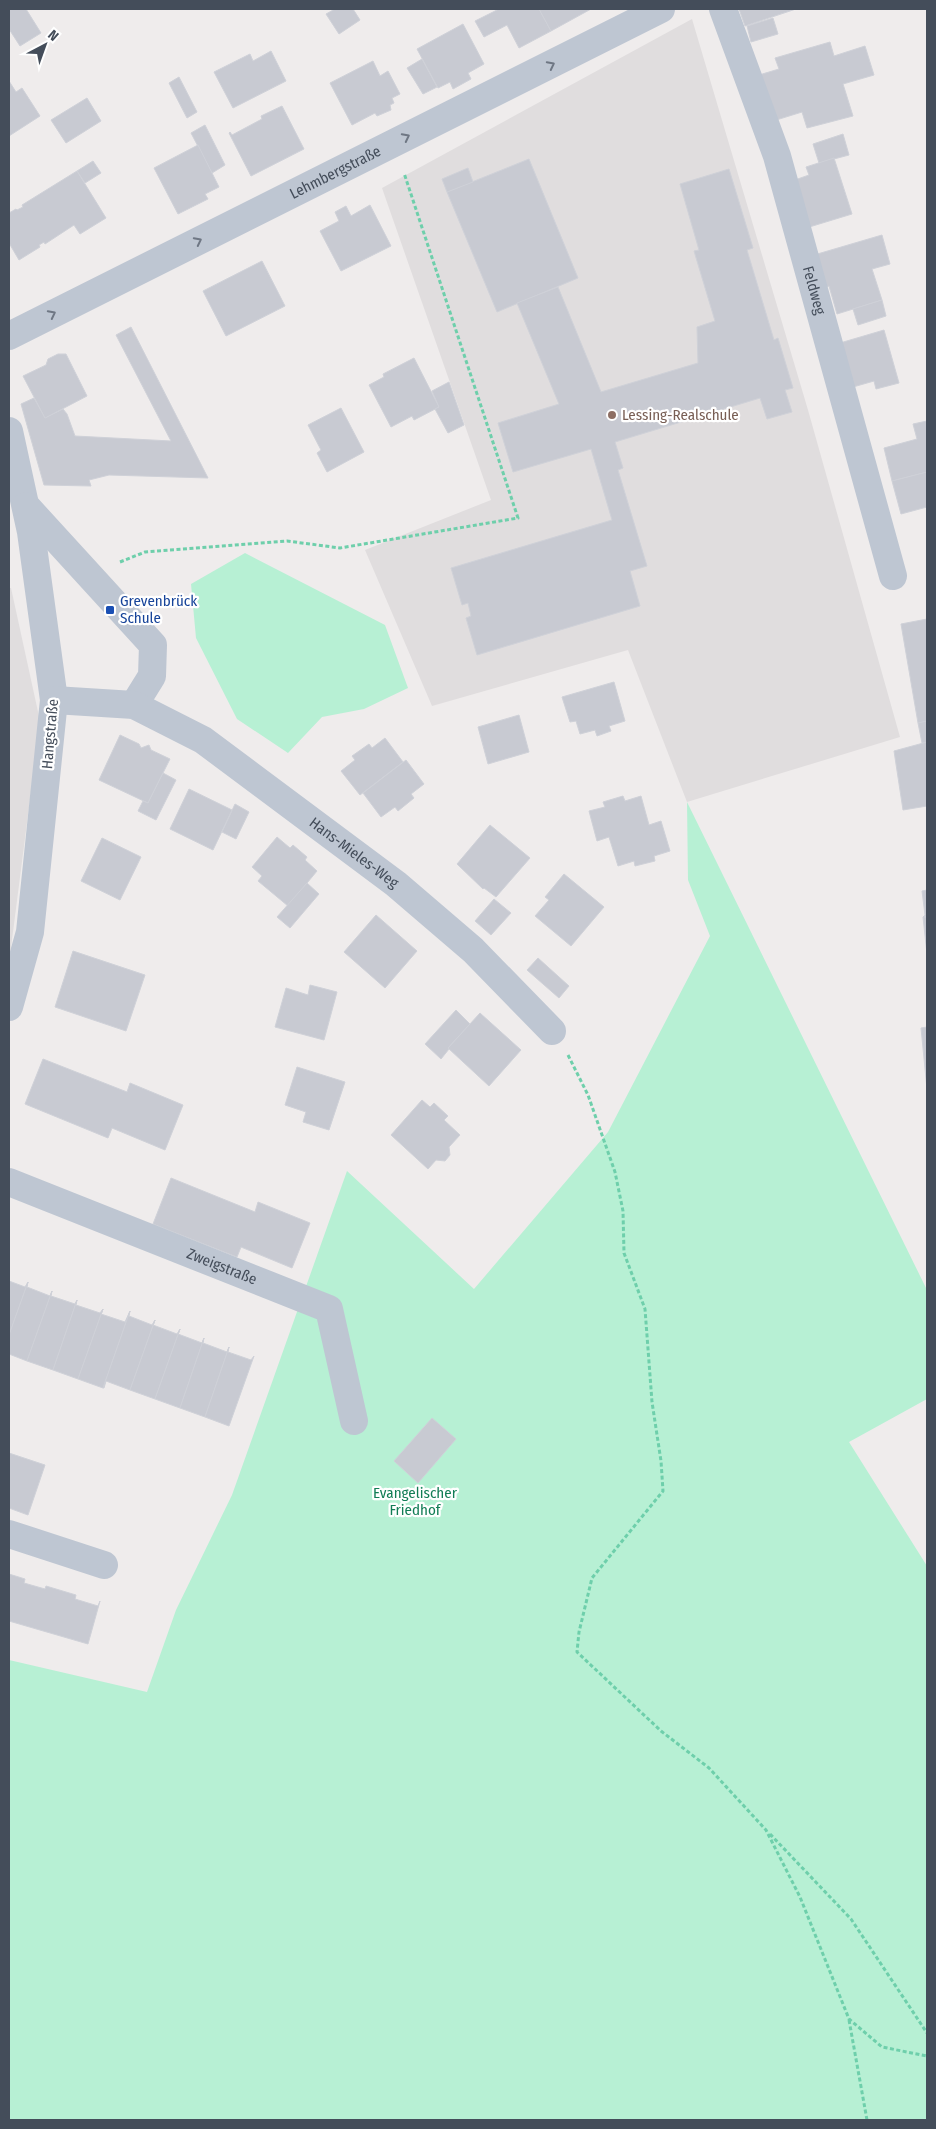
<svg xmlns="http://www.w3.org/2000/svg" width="936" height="2129" font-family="'Fira Sans Condensed',sans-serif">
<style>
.education{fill:#e0ddde}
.green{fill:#b7f0d4}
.building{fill:#c8cad2;stroke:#cfd1d8}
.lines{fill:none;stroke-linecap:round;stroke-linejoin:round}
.path{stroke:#6ecfab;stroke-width:3;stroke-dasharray:4 2.5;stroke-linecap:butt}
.minor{stroke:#bec6d2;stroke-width:28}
.oneway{stroke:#6f7784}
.education-dot{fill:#8d6e63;stroke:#fff;stroke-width:2}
.transit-dot{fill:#1a4fb4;stroke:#fff;stroke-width:2}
.labels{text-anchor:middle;stroke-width:4.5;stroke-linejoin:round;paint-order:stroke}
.street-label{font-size:15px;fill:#444d5a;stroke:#fff}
.education-label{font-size:15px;fill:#785e54;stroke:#fff;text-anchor:start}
.transit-label{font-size:15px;fill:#164399;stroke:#fff;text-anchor:start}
.park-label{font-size:15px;fill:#127d55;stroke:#fff}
</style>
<rect width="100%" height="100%" fill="#efecec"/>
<g class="education">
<polygon points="692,19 808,410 900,737 687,802 628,650 432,706 365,550 491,500 382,188"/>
<polygon points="9,588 11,588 40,721 9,963"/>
</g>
<g class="green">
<polygon points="245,553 385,625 408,688 364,709 322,717 288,753 237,719 196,638 191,584"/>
<polygon points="687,802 927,1290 927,1399 849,1442 927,1566 927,2120 9,2120 9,1660 147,1692 176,1610 232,1495 347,1171 474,1289 608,1132 710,936 688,880"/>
</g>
<g class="building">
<polygon points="9,9 26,9 41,33 20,46 9,29"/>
<polygon points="335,9 353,9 360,20 339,34 326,14"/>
<polygon points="499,9 539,9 551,31 519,48 507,25 484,37 475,21"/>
<polygon points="539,9 591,9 551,31"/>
<polygon points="739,9 796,9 745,26"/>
<polygon points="773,18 778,34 751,42 747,26"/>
<polygon points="463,24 484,64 468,73 471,79 453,89 450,82 438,88 417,49"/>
<polygon points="830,42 834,56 865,46 874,75 843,84 853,116 807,128 802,112 773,121 759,75 779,69 775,58"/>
<polygon points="271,51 286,81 233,108 214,72 250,54 253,61"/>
<polygon points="422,59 437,87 423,94 407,68"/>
<polygon points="373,61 380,76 388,71 400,94 392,98 394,103 390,105 391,110 377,116 375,113 352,125 330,83"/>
<polygon points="179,77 197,112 187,118 169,83"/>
<polygon points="9,81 16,92 22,88 40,116 9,136"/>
<polygon points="87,98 101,121 66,143 51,120"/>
<polygon points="282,106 304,149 251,176 229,133 230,132 232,135 262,119 261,116"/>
<polygon points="205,125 225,165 212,173 191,133"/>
<polygon points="843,134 849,155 819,163 813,144"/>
<polygon points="198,145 219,187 205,194 208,199 178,214 154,168"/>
<polygon points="834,158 852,214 806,228 792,181 809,175 806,167"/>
<polygon points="529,159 578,278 497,312 447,192"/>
<polygon points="93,161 101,173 85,183 77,171"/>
<polygon points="468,168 473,182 447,192 442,179"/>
<polygon points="729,169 753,248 747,250 774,340 778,338 793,388 785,390 792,412 767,419 760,398 615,442 623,468 618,470 647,566 630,571 640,606 477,655 466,618 471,616 468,603 462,605 451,568 612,520 591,449 513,472 498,423 559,404 517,303 558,287 601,392 698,363 697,327 715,321 694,251 699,250 680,184"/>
<polygon points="77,171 106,218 80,234 74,225 45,244 44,242 39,245 40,247 19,260 9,243 9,213 16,209 17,210 23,207 22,205"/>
<polygon points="370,205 391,246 341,271 320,231 339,221 335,212 346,206 351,216"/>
<polygon points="882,235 890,264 872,269 882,300 837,314 829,286 824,288 814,255"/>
<polygon points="262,261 285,306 226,336 203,291"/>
<polygon points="882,300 886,316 858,325 853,309"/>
<polygon points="131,327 208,478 109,475 89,480 91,486 44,485 21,404 34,398 45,418 63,409 67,414 75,436 171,441 116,335"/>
<polygon points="884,330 899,383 876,389 874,381 853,387 840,343"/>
<polygon points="58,354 66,354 87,396 45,418 23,376 46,365 48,359"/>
<polygon points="414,358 439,407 414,420 412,416 391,427 369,385 384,377 383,374"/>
<polygon points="449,382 464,425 448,433 435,409 439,407 432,391"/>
<polygon points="341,408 364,452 327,472 317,453 321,450 308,425"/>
<polygon points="927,421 927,472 892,481 884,448 917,439 913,424"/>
<polygon points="927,472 927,507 901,514 892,481"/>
<polygon points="927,619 927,721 918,723 901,624"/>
<polygon points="614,682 625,721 609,726 611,731 597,736 595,730 580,734 576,721 570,722 562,697"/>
<polygon points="519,715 529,752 488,764 478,727"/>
<polygon points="927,721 927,742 922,743 918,723"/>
<polygon points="120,735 139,744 141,748 149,745 151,750 170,759 148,803 99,780"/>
<polygon points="385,738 403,762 360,795 341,771 355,760 352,756 369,744 372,748"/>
<polygon points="927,742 927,806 903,810 894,751"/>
<polygon points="406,760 424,784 411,794 414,798 398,811 395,807 381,817 363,793"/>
<polygon points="163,773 176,780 156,820 138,811 143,801 148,803"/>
<polygon points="189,789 232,810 213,850 170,829"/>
<polygon points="623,796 625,801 641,796 649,825 661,821 670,851 654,856 655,861 635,866 634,861 618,866 609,837 597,841 589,811 605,807 603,802"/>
<polygon points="235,804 249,812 236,839 222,832"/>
<polygon points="490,825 530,858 496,897 484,888 483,889 457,864"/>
<polygon points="277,837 290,848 293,845 307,857 305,860 317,871 288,906 258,881 262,876 252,867"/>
<polygon points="102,838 141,857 120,900 81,881"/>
<polygon points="564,874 604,907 571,946 535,916 549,900 545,897"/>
<polygon points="307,883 319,894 290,928 277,917"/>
<polygon points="927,890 927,917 923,917 925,915 922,891"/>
<polygon points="494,899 511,913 491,935 475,921"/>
<polygon points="376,915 417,951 385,988 344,952"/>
<polygon points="923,917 927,917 927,954"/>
<polygon points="73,951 145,975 126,1031 55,1007"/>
<polygon points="538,958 569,986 559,998 527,970"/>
<polygon points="310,985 337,992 324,1040 275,1027 286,988 308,995"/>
<polygon points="456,1010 470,1024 448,1048 449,1049 441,1059 425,1044"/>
<polygon points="480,1013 521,1050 489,1086 448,1048"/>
<polygon points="927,1027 927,1089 921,1028"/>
<polygon points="43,1059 127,1092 130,1083 183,1105 165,1150 112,1128 108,1138 25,1104"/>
<polygon points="297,1067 345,1082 329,1130 303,1122 306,1112 285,1105"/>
<polygon points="422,1100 430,1107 434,1103 448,1116 444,1120 460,1135 449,1147 450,1155 445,1161 436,1160 428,1169 391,1135"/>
<polygon points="171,1178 255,1212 258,1202 310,1223 292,1268 241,1247 237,1257 153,1224"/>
<polygon points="9,1281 25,1287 28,1282 9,1335"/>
<polygon points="28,1282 27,1287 50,1296 52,1291 27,1361 9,1354 9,1335"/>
<polygon points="52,1291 51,1296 75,1304 77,1300 53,1370 27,1361"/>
<polygon points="77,1300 76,1305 100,1313 103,1309 78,1379 53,1370"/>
<polygon points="103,1309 101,1314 125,1322 130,1311 103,1388 78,1379"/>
<polygon points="130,1311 129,1316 152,1325 155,1320 130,1390 106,1381 104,1388 103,1388"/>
<polygon points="155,1320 153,1325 177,1334 180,1329 155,1399 130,1390"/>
<polygon points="180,1329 178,1334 202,1343 204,1338 180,1408 155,1399"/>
<polygon points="204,1338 203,1343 227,1352 229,1347 205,1417 180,1408"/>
<polygon points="229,1347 228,1352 251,1360 254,1356 229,1426 205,1417"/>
<polygon points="432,1418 456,1439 418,1483 394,1461"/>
<polygon points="9,1453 45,1465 28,1515 9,1508"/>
<polygon points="9,1574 25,1579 24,1583 45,1589 46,1586 76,1595 75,1599 98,1606 100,1601 88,1644 9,1621"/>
</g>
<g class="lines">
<g class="path">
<polyline points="120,562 145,552 287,541 340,548 518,518 404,173"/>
<polyline points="568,1055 588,1095 615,1172 623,1211 624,1253 645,1309 652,1402 661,1461 663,1491 592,1578 579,1632 577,1652 661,1731 709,1768 766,1830 800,1897 849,2019 882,2047 927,2056"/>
<polyline points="770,1834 851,1919 927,2033"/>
<polyline points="849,2020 867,2120"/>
</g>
<g class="minor">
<path id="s1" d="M723 9 777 156 893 576"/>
<path id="s2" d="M9 336 661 9"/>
<polyline points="9,431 31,532 54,700 30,932 9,1007"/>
<polyline points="26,506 153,645 152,676 134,705"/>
<path id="s3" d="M54 700 134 705 203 740 396 884 473 950 552 1031"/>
<path id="s4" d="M9 1182 329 1309 354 1421"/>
<polyline points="9,1534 104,1565"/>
</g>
</g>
<defs><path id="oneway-chevron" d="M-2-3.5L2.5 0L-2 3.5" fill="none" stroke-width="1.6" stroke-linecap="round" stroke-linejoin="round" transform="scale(1.25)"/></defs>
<g class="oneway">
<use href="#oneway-chevron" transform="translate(551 65) rotate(-27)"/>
<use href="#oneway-chevron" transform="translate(406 137) rotate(-27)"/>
<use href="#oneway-chevron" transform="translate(198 241) rotate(-27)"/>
<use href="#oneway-chevron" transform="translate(52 314) rotate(-27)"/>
</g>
<circle class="education-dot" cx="612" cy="415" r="5"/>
<rect class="transit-dot" x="105" y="605" width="10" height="10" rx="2.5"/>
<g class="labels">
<g class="street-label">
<text dy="5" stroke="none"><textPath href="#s2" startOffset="365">Lehmbergstraße</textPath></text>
<text dy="5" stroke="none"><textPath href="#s1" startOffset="296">Feldweg</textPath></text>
<text transform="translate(50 734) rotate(-85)" y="5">Hangstraße</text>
<text dy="5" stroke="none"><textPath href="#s3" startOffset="346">Hans-Mieles-Weg</textPath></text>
<text dy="5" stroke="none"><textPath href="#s4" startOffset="229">Zweigstraße</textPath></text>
</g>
<g class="education-label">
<text x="622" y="420">Lessing-Realschule</text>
</g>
<g class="transit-label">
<text x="120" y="606">Grevenbrück<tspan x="120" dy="17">Schule</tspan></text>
</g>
<g class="park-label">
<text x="415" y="1498">Evangelischer<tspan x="415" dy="17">Friedhof</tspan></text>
</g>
</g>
<rect width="936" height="2129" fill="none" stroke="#444d5a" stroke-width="20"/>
<g transform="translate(45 45) rotate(41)" stroke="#ffffff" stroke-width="4" paint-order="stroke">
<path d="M0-4L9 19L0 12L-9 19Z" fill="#444d5a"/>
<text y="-8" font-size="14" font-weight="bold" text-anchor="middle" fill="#444d5a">N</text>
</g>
</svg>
